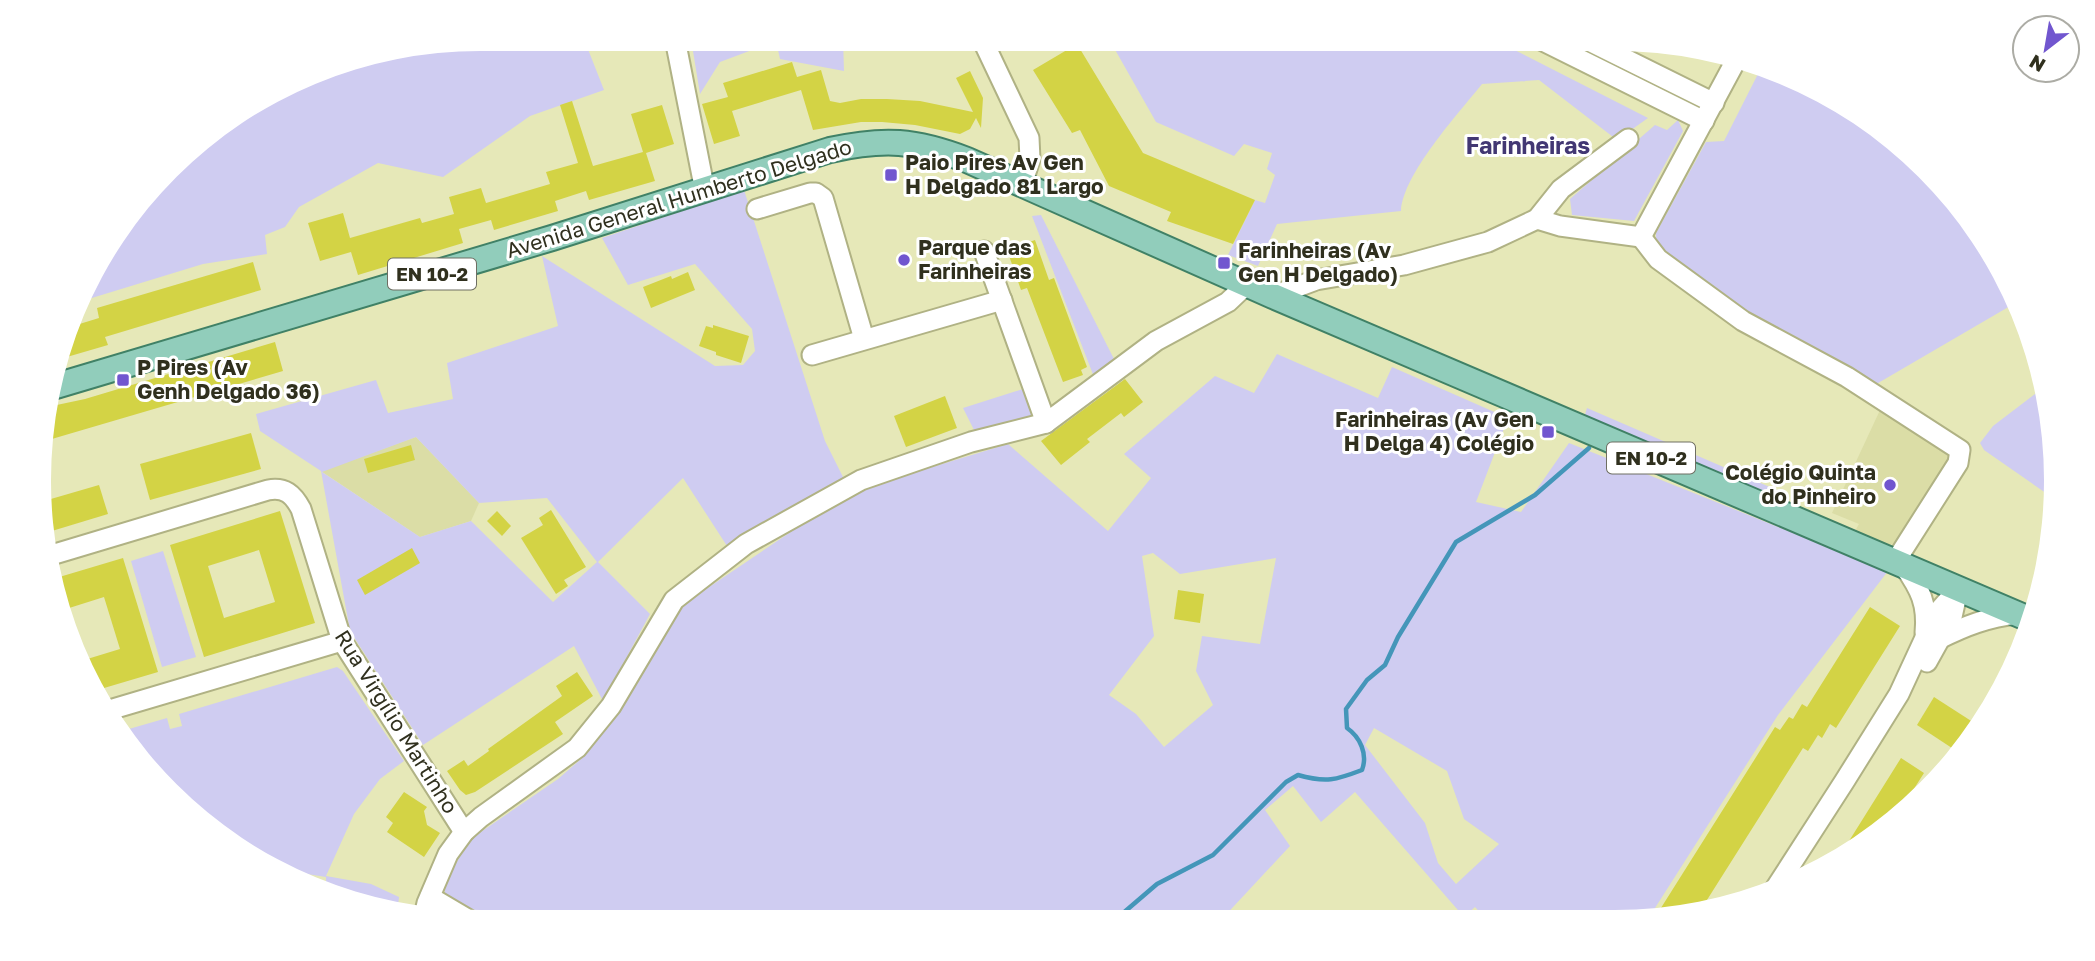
<svg xmlns="http://www.w3.org/2000/svg" width="2095" height="961" font-family="'Golos Text',sans-serif">
<style>
.built{fill:#dbdda6}
.green{fill:#cfccf1;fill-rule:evenodd}
.lines{fill:none;stroke-linecap:round;stroke-linejoin:round}
.stream{stroke:#4496b9;stroke-width:4.5}
.building{fill:#d3d345;fill-rule:evenodd}
.minor-casing{stroke:#b0b284;stroke-width:23}
.major-casing{stroke:#408166;stroke-width:28}
.minor{stroke:#fff;stroke-width:19}
.major{stroke:#91cdbb;stroke-width:24}
.poi-dot{fill:#7156cf;stroke:#fff;stroke-width:2.5}
.labels{text-anchor:middle;stroke-width:6;stroke-linejoin:round;paint-order:stroke}
.shield{fill:#fff;stroke:#6e6e62;stroke-width:2}
.shield-label{font-size:19px;font-weight:bold;fill:#30301e}
.poi-label{font-size:21px;font-weight:bold;fill:#30301e;stroke:#fff;text-anchor:start}
.street-label{font-size:21px;fill:#30301e;stroke:#fff}
.neighbourhood-label{font-size:23px;font-weight:bold;fill:#423773;stroke:#fff}
</style>
<rect width="100%" height="100%" fill="#e6e8b8"/>
<g class="built">
<polygon points="1881,408 1954,457 1896,542 1888,546 1855,531 1859,524 1832,513"/>
<polygon points="416,437 479,503 471,521 420,537 321,471"/>
</g>
<g class="green">
<polygon points="481,39 584,39 604,90 530,116 443,177 378,163 299,207 285,227 265,235 267,254 203,264 82,301 98,260 189,148 338,62"/>
<polygon points="691,39 843,39 844,71 780,59 776,41 720,62 700,94"/>
<path d="M1109 39H1493L1648 118 1617 140 1539 80 1482 84C1458 114 1403 174 1401 211L1277 224 1258 266 1228 255 1255 200 1265 203 1275 175 1267 169 1272 153 1244 144 1234 156 1156 122Z"/>
<polygon points="1761,68 1783,72 1927,168 1986,256 1983,260 1992,266 2017,302 1873,386 1754,316 1656,247 1656,233 1706,142 1724,141"/>
<polygon points="1678,120 1683,131 1634,221 1572,215 1570,199 1655,125 1667,130"/>
<path d="M744 190 825 441 844 479 727 546 683 478 598 562 650 614 603 701 574 646 423 745 350 631 321 471 260 431 256 414 376 380 388 413 453 399 447 363 558 326 542 256 715 366 743 365 755 351 752 329 695 264 628 285 602 238ZM416 437 479 503 547 498 597 562 553 602 471 521 420 537 322 472Z"/>
<polygon points="1041,215 1115,361 1094,377 1032,216"/>
<path d="M1277 354 1378 398 1392 367 1508 418 1476 502 1521 512 1569 443 1888 571 1778 715 1648 919H1486L1475 907 1464 917 1355 792 1321 822 1293 786 1265 810 1290 846 1221 920 486 922 445 898C442 881 464 849 475 836L558 779 581 759 614 720 681 606 850 492 1008 444 1108 531 1151 478 1124 454 1215 376 1254 393ZM1153 553 1180 574 1276 558 1260 644 1202 636 1196 671 1213 705 1164 747 1136 714 1109 695 1154 636 1142 556ZM1374 728 1447 771 1464 819 1499 844 1456 884 1438 863 1425 823 1365 745Z"/>
<polygon points="1023,389 1035,412 1032,420 976,434 963,408"/>
<polygon points="2039,391 2056,480 2053,498 1984,450 1980,443 1993,426"/>
<polygon points="1587,408 1772,488 1769,496 1584,418"/>
<polygon points="163,551 196,657 162,667 131,561"/>
<polygon points="337,667 343,671 404,761 380,779 354,814 326,876 371,884 399,897 398,906 326,892 326,877 282,870 189,813 122,731 167,718 170,729 182,726 179,714"/>
</g>
<g class="lines">
<path class="stream" d="M1115 920 1157 884 1213 855 1286 782 1298 775C1326 783 1336 780 1362 770 1368 754 1360 737 1347 728L1346 709 1367 680 1385 665 1398 637 1456 542 1535 495 1589 448"/>
</g>
<g class="building">
<polygon points="1077,44 1143,153 1255,200 1233,244 1167,221 1171,212 1109,186 1080,130 1072,133 1033,70"/>
<polygon points="792,62 797,77 821,70 830,101 840,103 861,99 887,99 920,101 973,112 956,78 970,71 983,98 981,128 976,118 970,129 960,134 915,125 882,122 861,122 813,130 801,90 732,111 740,136 714,144 702,104 728,97 723,83"/>
<polygon points="572,101 593,166 643,152 631,114 662,105 674,144 646,153 655,181 589,200 586,191 555,201 558,211 494,230 491,220 459,229 463,243 358,275 351,252 320,261 308,223 343,213 350,238 420,218 422,223 454,214 449,197 481,188 486,203 550,184 546,172 578,163 560,105"/>
<polygon points="1035,240 1049,280 1054,278 1087,367 1081,370 1083,375 1063,382 1027,288 1021,290 1007,250"/>
<polygon points="253,262 261,290 105,337 108,345 60,359 73,326 99,318 97,308"/>
<polygon points="688,272 695,290 651,308 643,287 671,276 672,279"/>
<polygon points="713,325 749,336 741,363 716,355 716,352 699,346 706,326 713,328"/>
<polygon points="275,342 283,371 45,441 46,415 54,413 52,406 85,399"/>
<polygon points="1125,379 1143,402 1124,417 1121,413 1087,439 1090,442 1061,465 1041,441"/>
<polygon points="945,396 957,428 906,447 894,416"/>
<polygon points="251,433 261,469 150,500 140,464"/>
<polygon points="411,445 415,460 368,473 364,459"/>
<polygon points="99,485 108,514 42,534 44,501"/>
<polygon points="551,510 586,567 564,580 568,586 556,594 521,538 543,525 539,518"/>
<path d="M280 511 315 623 204 657 170 545ZM259 550 275 602 224 618 208 566Z"/>
<polygon points="497,511 511,526 502,536 487,521"/>
<polygon points="412,548 420,563 365,595 357,580"/>
<polygon points="123,558 158,672 94,691 84,660 120,649 104,597 66,609 56,578"/>
<polygon points="1178,590 1204,594 1200,623 1174,619"/>
<polygon points="1870,607 1900,626 1836,728 1830,724 1822,738 1818,735 1808,751 1803,748 1700,911 1673,919 1654,919 1775,727 1780,730 1789,717 1793,719 1802,704 1807,707"/>
<polygon points="577,672 593,696 555,722 563,734 475,792 466,795 460,790 447,771 464,760 468,766 489,751 488,749 562,696 556,686"/>
<polygon points="1934,697 1979,726 1961,754 1917,725"/>
<polygon points="1901,758 1924,773 1910,795 1916,799 1884,831 1839,857"/>
<polygon points="404,792 427,807 424,811 427,825 440,833 424,857 387,832 393,823 386,817"/>
</g>
<g class="lines">
<g class="minor-casing">
<g id="minor">
<polyline points="675,39 705,191"/>
<polyline points="982,39 1029,138 1030,159 1022,185"/>
<polyline points="1539,39 1704,121"/>
<polyline points="1585,39 1714,103"/>
<polyline points="757,209 810,193 816,193 823,198 864,339"/>
<polyline points="1537,219 1561,189 1628,139"/>
<polyline points="1641,237 1658,259 1743,321 1847,377 1960,450 1958,463 1895,562"/>
<polyline points="984,251 1046,423"/>
<polyline points="1273,296 1316,280 1404,265 1488,242 1537,219 1560,226 1641,237 1735,62"/>
<polyline points="812,355 1002,300"/>
<path d="M48 556 268 490C285 487 293 494 301 509L342 641 464 832"/>
<path d="M1904 566C1920 589 1928 604 1925 633"/>
<path d="M1939 639C1965 626 1988 617 2017 614"/>
<polyline points="1927,662 1952,617 1957,594"/>
<polyline points="106,711 342,641"/>
<polyline points="1773,892 1844,782 1899,694 1936,614 1958,589"/>
<polyline points="430,897 469,920"/>
<polyline points="425,912 427,903 448,854 464,832 481,817 577,748 611,706 674,600 746,544 861,480 971,442 1046,423 1156,341 1228,302 1247,284"/>
</g>
</g>
<g class="major-casing">
<path id="major" d="M49 388 552 238 830 150C884 138 915 140 967 160L1273 296 2029 619"/>
</g>
<use href="#minor" class="minor"/>
<use href="#major" class="major"/>
</g>
<g class="poi-dot">
<rect x="884" y="168" width="14" height="14" rx="3.5"/>
<circle cx="904" cy="260" r="7"/>
<rect x="1217" y="256" width="14" height="14" rx="3.5"/>
<rect x="116" y="373" width="14" height="14" rx="3.5"/>
<rect x="1541" y="425" width="14" height="14" rx="3.5"/>
<circle cx="1890" cy="485" r="7"/>
</g>
<g class="labels">
<g class="shield">
<rect x="388" y="258.5" width="88" height="31" rx="5"/>
<rect x="1607" y="442.5" width="88" height="31" rx="5"/>
</g>
<g class="shield-label">
<text x="432" y="281">EN 10-2</text>
<text x="1651" y="465">EN 10-2</text>
</g>
<g class="poi-label">
<text x="905" y="170">Paio Pires Av Gen<tspan x="905" dy="24">H Delgado 81 Largo</tspan></text>
<text x="918" y="255">Parque das<tspan x="918" dy="24">Farinheiras</tspan></text>
<text x="1238" y="258">Farinheiras (Av<tspan x="1238" dy="24">Gen H Delgado)</tspan></text>
<text x="137" y="375">P Pires (Av<tspan x="137" dy="24">Genh Delgado 36)</tspan></text>
<text x="1534" y="427" text-anchor="end">Farinheiras (Av Gen<tspan x="1534" dy="24">H Delga 4) Colégio</tspan></text>
<text x="1876" y="480" text-anchor="end">Colégio Quinta<tspan x="1876" dy="24">do Pinheiro</tspan></text>
</g>
<g class="street-label">
<text transform="translate(679 199) rotate(-17)" y="7">Avenida General Humberto Delgado</text>
<text transform="translate(396 722) rotate(58)" y="7">Rua Virgílio Martinho</text>
</g>
<g class="neighbourhood-label">
<text x="1528" y="154">Farinheiras</text>
</g>
</g>
<path d="M0 0H2095V961H0ZM480 51H1615A429 429 0 0 1 2044 480V481A429 429 0 0 1 1615 910H480A429 429 0 0 1 51 481V480A429 429 0 0 1 480 51Z" fill="#fff" fill-rule="evenodd"/>
<g transform="translate(2046 49) rotate(211)"><circle r="33" fill="#ffffff" stroke="#acaca5" stroke-width="2"/>
<path d="M0-5L12 26L0 18L-12 26Z" fill="#7156cf"/>
<text y="-10" font-size="19" font-weight="bold" text-anchor="middle" fill="#30301e">N</text>
</g>
</svg>
